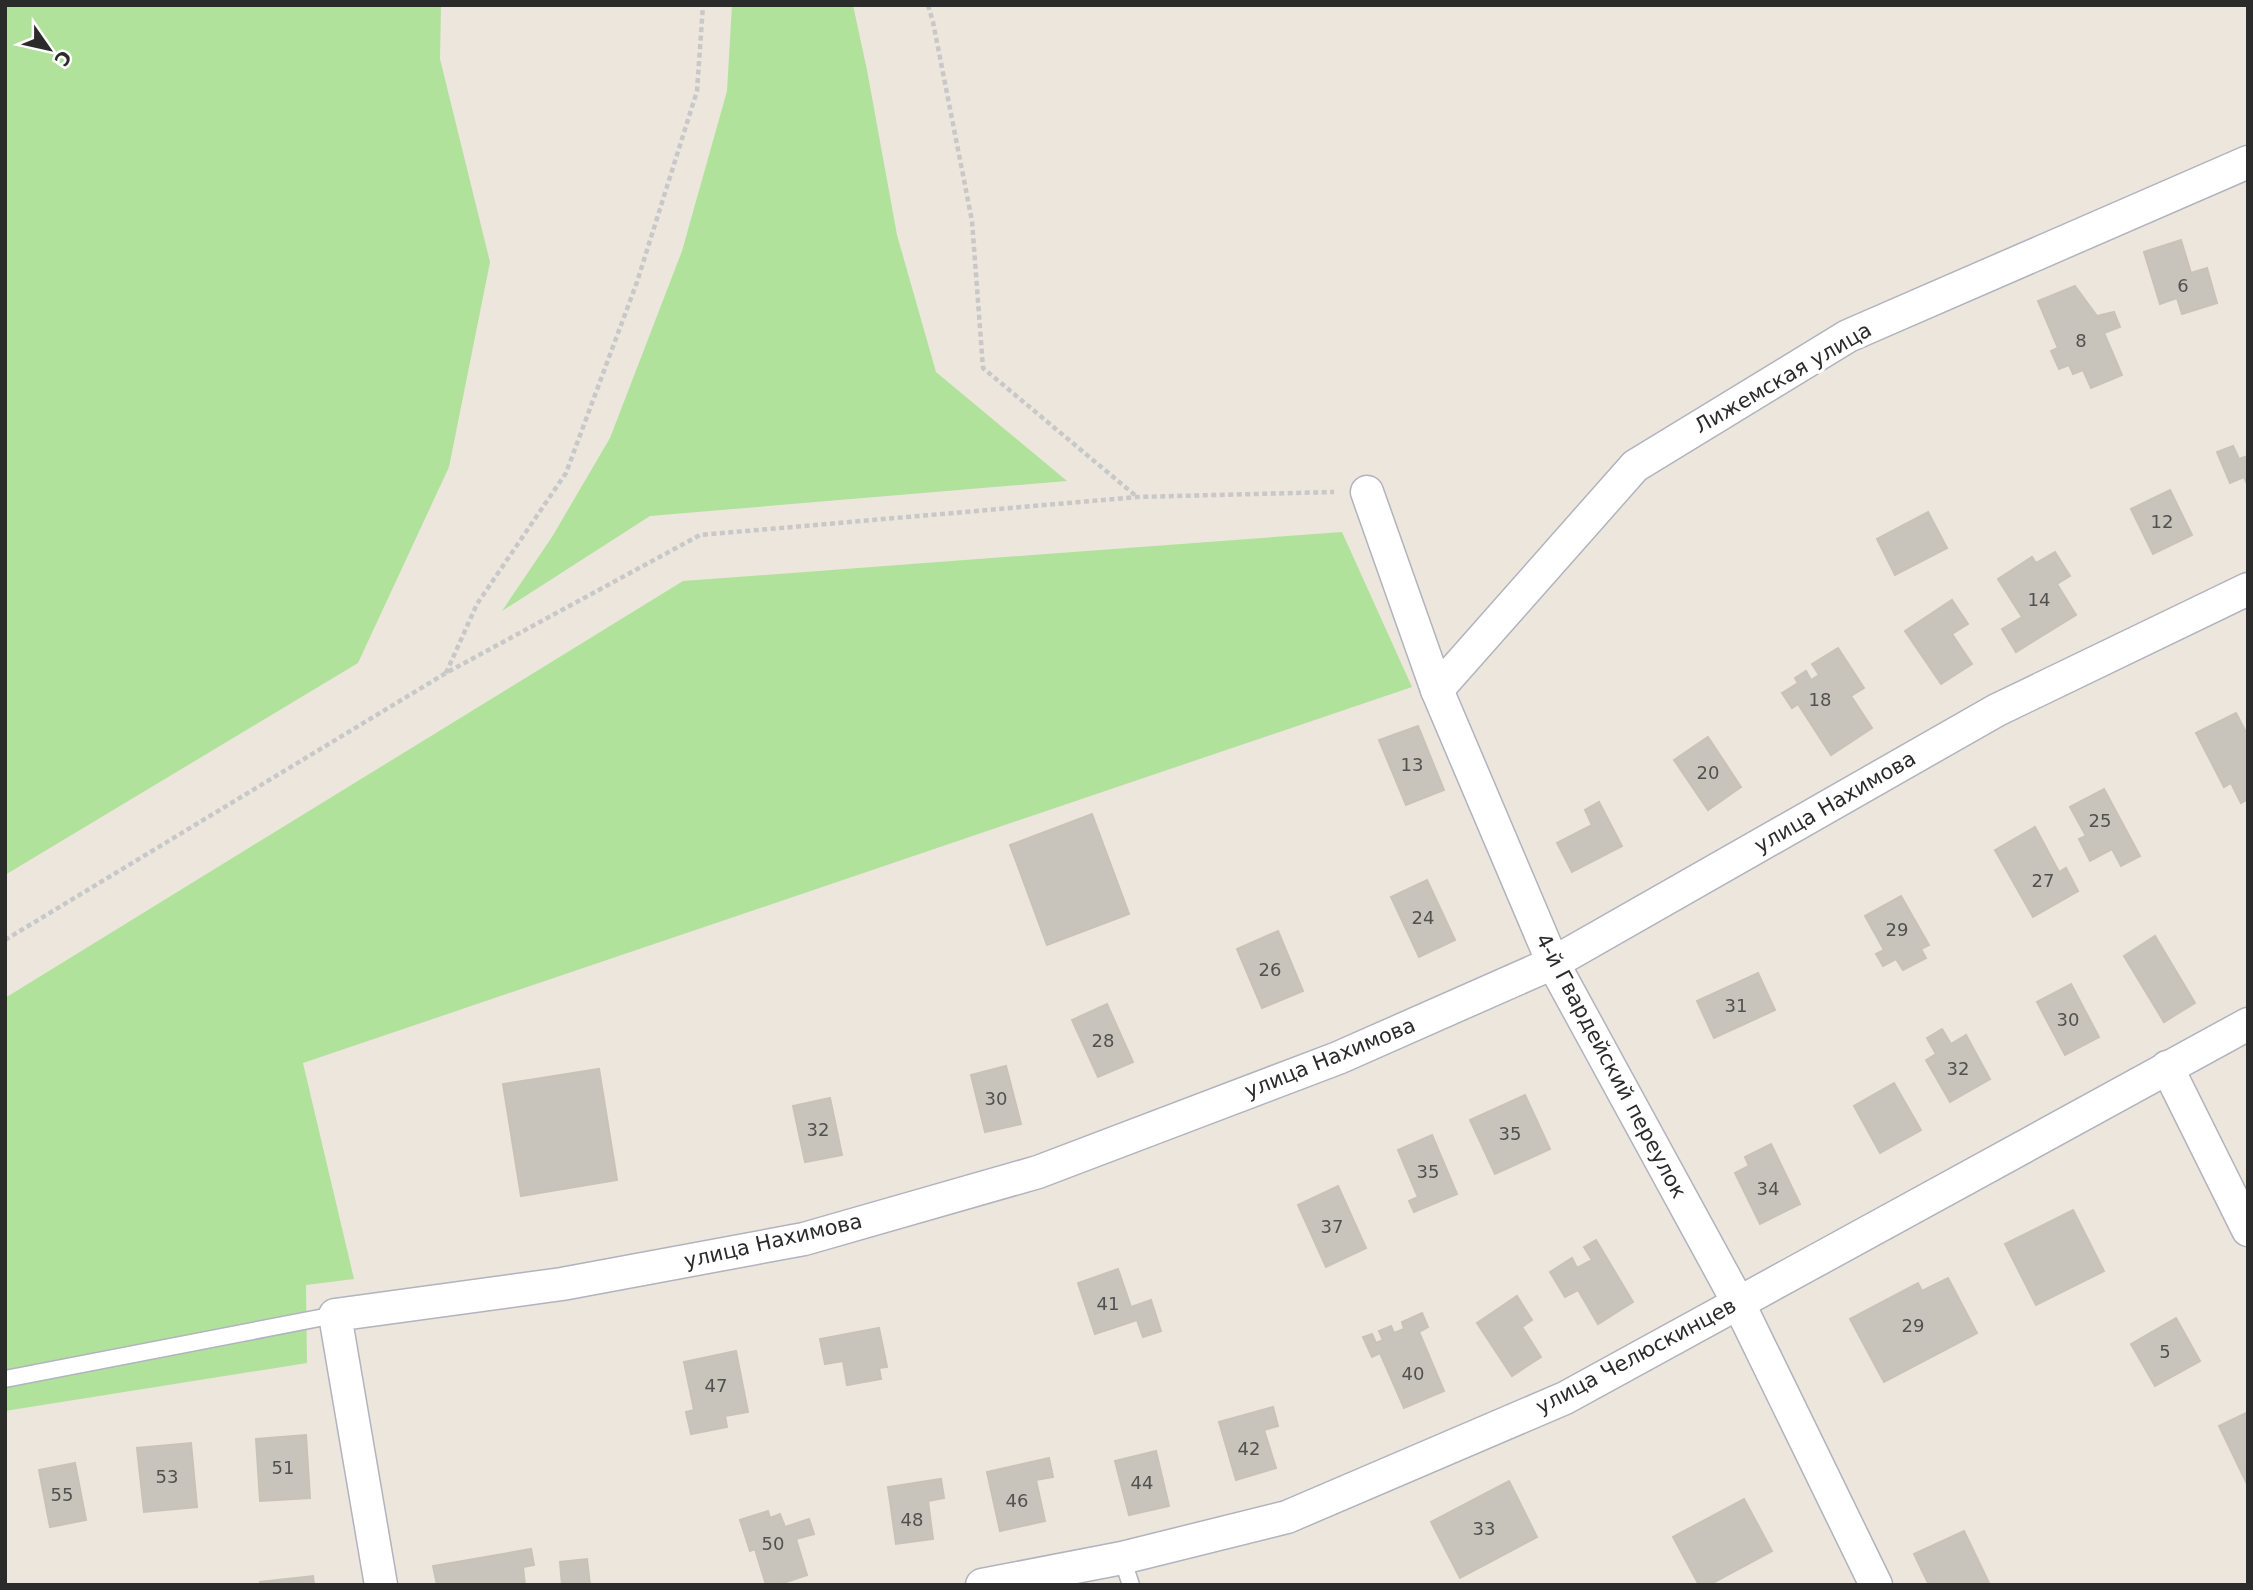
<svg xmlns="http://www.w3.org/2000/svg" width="2253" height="1590" font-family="'DejaVu Sans',sans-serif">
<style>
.green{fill:#b1e29b}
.building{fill:#c8c4bb;stroke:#c8c2b7;stroke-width:2}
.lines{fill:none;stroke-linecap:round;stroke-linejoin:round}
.lane-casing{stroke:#b1b3be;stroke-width:19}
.street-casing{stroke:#b1b3be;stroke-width:35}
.path{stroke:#c8c8c8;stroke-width:4.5;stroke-dasharray:5 3.5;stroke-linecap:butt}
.lane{stroke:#fff;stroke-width:16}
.street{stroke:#fff;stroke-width:32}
.labels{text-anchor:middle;stroke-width:7;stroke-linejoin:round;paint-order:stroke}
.number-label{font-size:18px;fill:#52514f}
.street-label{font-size:21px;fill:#2b2b2b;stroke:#fff}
</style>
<rect width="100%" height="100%" fill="#ece6dd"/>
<g class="green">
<polygon points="5,5 441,5 440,59 490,262 449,467 358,663 5,875"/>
<polygon points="732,5 853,5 867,70 897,235 936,372 1067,481 650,516 502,611 552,537 610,438 682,251 727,91"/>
<polygon points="1342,532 1412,687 303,1063 354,1279 306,1285 307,1363 5,1411 5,998 683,581"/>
</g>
<g class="building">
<polygon points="2181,240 2191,273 2207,268 2217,303 2182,314 2177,298 2160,304 2144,252"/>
<polygon points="2075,286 2097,316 2114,312 2120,327 2104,333 2122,375 2091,388 2083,370 2073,374 2069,365 2059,369 2051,351 2058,348 2038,301"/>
<polygon points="2233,446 2239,459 2248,456 2248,486 2244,477 2230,483 2217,452"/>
<polygon points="2170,490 2192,535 2153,554 2131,509"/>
<polygon points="1928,512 1947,548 1895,575 1877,539"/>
<polygon points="2055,552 2070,576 2057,584 2076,615 2016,652 2002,629 2022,617 1998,579 2032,557 2036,563"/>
<polygon points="1952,600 1968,624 1952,634 1972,664 1941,684 1905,631"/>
<polygon points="1838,648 1864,688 1851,696 1872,728 1831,755 1798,704 1792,708 1782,693 1798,683 1795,678 1806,671 1811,680 1819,675 1812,664"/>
<polygon points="2236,713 2248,736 2248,799 2241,803 2231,783 2224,787 2196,733"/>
<polygon points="1418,726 1444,790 1406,805 1379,740"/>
<polygon points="1708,737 1741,787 1708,810 1674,760"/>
<polygon points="2104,789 2140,856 2121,866 2112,849 2090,861 2079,839 2086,836 2070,807"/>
<polygon points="1599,802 1622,846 1572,872 1557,843 1592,825 1585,810"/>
<polygon points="1092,814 1129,914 1047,945 1010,845"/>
<polygon points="2035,827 2059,872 2066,868 2078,891 2033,917 1995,850"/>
<polygon points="1427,880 1455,940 1419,957 1391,897"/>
<polygon points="1901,896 1929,945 1921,949 1926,958 1903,970 1896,959 1883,966 1876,954 1884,950 1865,916"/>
<polygon points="1278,931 1303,991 1262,1008 1237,949"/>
<polygon points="2155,936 2195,1003 2164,1022 2124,956"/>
<polygon points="1758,973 1775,1010 1714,1038 1697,1001"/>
<polygon points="2071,984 2099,1037 2065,1055 2037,1002"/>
<polygon points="1107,1004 1133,1062 1098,1077 1072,1020"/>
<polygon points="1942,1029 1951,1044 1966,1035 1990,1079 1950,1102 1926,1060 1936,1054 1927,1038"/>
<polygon points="1006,1066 1021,1124 985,1132 971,1075"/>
<polygon points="599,1069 617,1180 521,1196 503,1084"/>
<polygon points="1894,1083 1921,1130 1880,1153 1854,1106"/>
<polygon points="1525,1095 1550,1149 1495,1174 1470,1120"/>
<polygon points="830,1098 842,1155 805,1162 793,1106"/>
<polygon points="1432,1135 1457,1194 1414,1212 1409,1201 1418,1197 1398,1150"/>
<polygon points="1771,1144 1800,1204 1760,1224 1735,1173 1749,1166 1745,1157"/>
<polygon points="1338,1186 1366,1248 1326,1267 1298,1205"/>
<polygon points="2073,1210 2104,1271 2036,1305 2005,1244"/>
<polygon points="1596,1240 1633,1302 1598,1324 1578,1290 1565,1297 1550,1272 1572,1258 1577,1268 1592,1260 1584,1247"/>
<polygon points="1118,1269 1131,1307 1151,1300 1161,1331 1143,1337 1137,1320 1095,1334 1078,1283"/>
<polygon points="1948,1278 1977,1333 1884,1382 1850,1319 1918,1283 1922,1291"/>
<polygon points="1517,1296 1532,1320 1522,1327 1541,1357 1512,1376 1477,1323"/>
<polygon points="1422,1313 1428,1327 1419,1332 1444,1391 1404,1408 1380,1353 1372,1357 1363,1337 1372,1334 1376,1343 1383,1340 1379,1331 1391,1326 1394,1333 1404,1329 1402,1322"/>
<polygon points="2176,1318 2200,1361 2155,1386 2131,1344"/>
<polygon points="879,1328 887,1367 879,1368 881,1379 847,1385 843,1361 825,1364 820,1339"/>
<polygon points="736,1351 748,1412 725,1416 727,1427 691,1434 686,1412 694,1410 684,1362"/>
<polygon points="1273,1407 1278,1426 1264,1430 1276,1468 1236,1480 1219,1422"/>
<polygon points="2248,1412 2248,1486 2219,1426"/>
<polygon points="306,1435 310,1498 260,1501 256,1439"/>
<polygon points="191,1443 197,1507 144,1512 137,1448"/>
<polygon points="1156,1451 1169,1506 1129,1515 1115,1461"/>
<polygon points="1049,1458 1053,1477 1036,1480 1045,1521 1000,1531 987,1472"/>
<polygon points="75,1463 86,1520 50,1527 39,1470"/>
<polygon points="941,1479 944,1498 928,1501 933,1539 896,1544 888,1487"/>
<polygon points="1509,1481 1537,1537 1460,1578 1431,1522"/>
<polygon points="1744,1499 1772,1551 1709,1585 1699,1585 1673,1537"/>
<polygon points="768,1511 770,1518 780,1514 785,1527 809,1519 814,1534 796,1539 807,1575 777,1585 766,1585 755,1549 750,1551 740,1520"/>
<polygon points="1964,1531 1990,1585 1929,1585 1914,1554"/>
<polygon points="531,1549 534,1565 523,1567 525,1585 437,1585 433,1566"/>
<polygon points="587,1559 590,1585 562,1585 560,1562"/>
<polygon points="313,1576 314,1585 260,1585 260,1582"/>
</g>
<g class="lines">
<g class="lane-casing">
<g id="lane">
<polyline points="5,1379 335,1315"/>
<polyline points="1122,1558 1131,1585"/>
</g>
</g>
<g class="street-casing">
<g id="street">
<polyline points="1367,492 1437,690 1553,963 1738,1302 1876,1585"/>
<polyline points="1437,690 1635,466 1848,336 2248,162"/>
<polyline points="2167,1067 2248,1230"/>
<polyline points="381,1585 335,1315 562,1284 804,1239 1038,1172 1338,1058 1553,963 1997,710 2248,589"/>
<polyline points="982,1585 1122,1558 1287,1517 1565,1398 2248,1024"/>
</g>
</g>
<g class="path">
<polyline points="928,5 933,22 972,221 983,368 1136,496"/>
<polyline points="446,673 477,604 566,473 637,282 697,91 703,5"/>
<polyline points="5,940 446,673 700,535 1137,497 1334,492"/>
</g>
<use href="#lane" class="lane"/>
<use href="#street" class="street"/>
</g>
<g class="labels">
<g class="number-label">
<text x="2183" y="292">6</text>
<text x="2081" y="347">8</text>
<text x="2162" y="528">12</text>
<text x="2039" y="606">14</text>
<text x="1820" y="706">18</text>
<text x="1412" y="771">13</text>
<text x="1708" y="779">20</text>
<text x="2100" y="827">25</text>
<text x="2043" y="887">27</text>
<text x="1423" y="924">24</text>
<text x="1897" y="936">29</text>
<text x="1270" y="976">26</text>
<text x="1736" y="1012">31</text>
<text x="2068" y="1026">30</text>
<text x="1103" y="1047">28</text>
<text x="1958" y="1075">32</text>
<text x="996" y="1105">30</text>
<text x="818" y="1136">32</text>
<text x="1510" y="1140">35</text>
<text x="1428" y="1178">35</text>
<text x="1768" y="1195">34</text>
<text x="1332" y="1233">37</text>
<text x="1108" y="1310">41</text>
<text x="1913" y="1332">29</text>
<text x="2165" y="1358">5</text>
<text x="1413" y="1380">40</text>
<text x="716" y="1392">47</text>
<text x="1249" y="1455">42</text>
<text x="283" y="1474">51</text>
<text x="167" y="1483">53</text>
<text x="1142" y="1489">44</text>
<text x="62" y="1501">55</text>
<text x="1017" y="1507">46</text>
<text x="912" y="1526">48</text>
<text x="1484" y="1535">33</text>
<text x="773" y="1550">50</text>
</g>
<g class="street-label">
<text transform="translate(1783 378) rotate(-30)" y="7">Лижемская улица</text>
<text transform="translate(1835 802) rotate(-30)" y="7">улица Нахимова</text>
<text transform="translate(1330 1058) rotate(-22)" y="7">улица Нахимова</text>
<text transform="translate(1611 1066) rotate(62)" y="7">4-й Гвардейский переулок</text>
<text transform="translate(773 1241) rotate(-13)" y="7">улица Нахимова</text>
<text transform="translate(1636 1356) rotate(-28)" y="7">улица Челюскинцев</text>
</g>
</g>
<rect width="2253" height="1590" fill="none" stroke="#2b2b2b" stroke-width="14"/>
<g transform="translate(49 49) rotate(124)" stroke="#ffffff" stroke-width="5" paint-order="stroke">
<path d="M0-5L12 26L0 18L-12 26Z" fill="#2b2b2b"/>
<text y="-10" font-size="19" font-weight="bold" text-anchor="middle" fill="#2b2b2b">С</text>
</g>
</svg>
